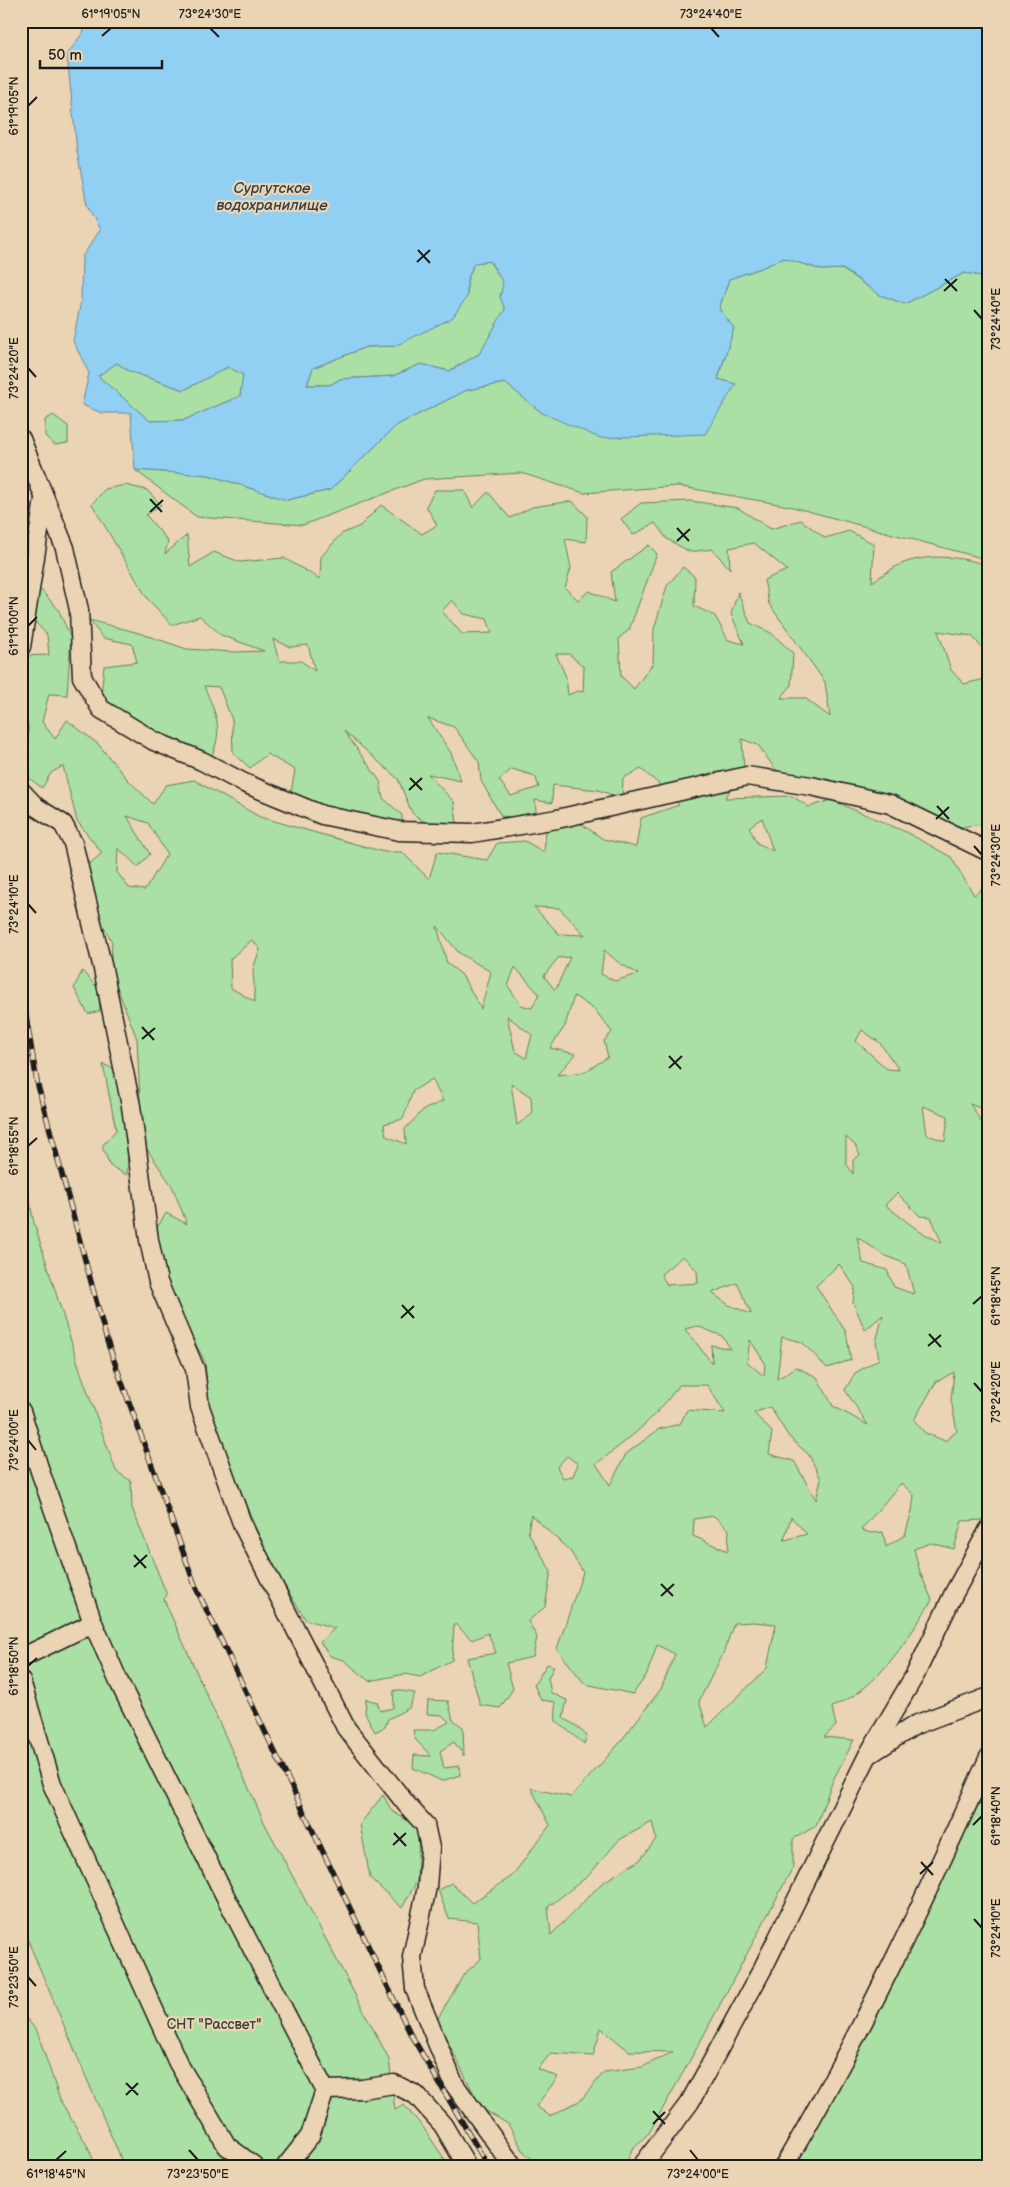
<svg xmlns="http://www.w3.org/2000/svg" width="1010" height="2187" font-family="'Balsamiq Sans',sans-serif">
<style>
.green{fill:#aae0a3;stroke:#637e60;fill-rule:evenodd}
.water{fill:#92d0f3;stroke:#63889d;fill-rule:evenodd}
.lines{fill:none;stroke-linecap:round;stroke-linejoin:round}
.minor-casing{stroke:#1c1c1c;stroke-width:21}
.minor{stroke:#ebd4b4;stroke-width:18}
.rail-casing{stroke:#1c1c1c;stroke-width:5.5}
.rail{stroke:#ebd4b4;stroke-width:4;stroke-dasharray:11;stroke-linecap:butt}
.ticks{fill:none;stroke:#1c1c1c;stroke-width:2}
.labels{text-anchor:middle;stroke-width:4.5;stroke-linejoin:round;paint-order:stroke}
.park-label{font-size:14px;fill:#384337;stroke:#ebd4b4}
.water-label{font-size:15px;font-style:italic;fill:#344047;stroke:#ebd4b4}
.neatline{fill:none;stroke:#1c1c1c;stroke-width:2}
.ticks-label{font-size:12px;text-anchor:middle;fill:#1c1c1c}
</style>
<rect width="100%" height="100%" fill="#ebd4b4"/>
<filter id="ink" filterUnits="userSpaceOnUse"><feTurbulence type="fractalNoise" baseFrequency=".02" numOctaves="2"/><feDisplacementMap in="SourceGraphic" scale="10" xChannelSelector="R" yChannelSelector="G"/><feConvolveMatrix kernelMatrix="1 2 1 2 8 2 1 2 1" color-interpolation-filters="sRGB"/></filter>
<g filter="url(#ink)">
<g class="green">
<polygon points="784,258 822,270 842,269 880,295 905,304 964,273 989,277 989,560 789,506 677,486 584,493 521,473 424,479 303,525 197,517 135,470 209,475 287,500 330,490 397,425 467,390 506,383 542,413 735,384 718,379 734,328 719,309 729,279 761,268"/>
<polygon points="489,261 504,283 500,297 506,309 479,354 449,371 421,364 393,376 340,379 330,385 307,385 313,368 366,347 395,346 467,297 467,281 474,263"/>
<polygon points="117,363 129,371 184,390 228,367 243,375 240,396 184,420 150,421 97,376"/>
<polygon points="53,415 68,426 68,443 55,445 45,436 45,420"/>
<path d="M125 485 147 490 161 505 146 515 168 541 165 554 187 535 190 567 214 552 240 562 284 558 320 579 321 557 341 534 360 526 381 505 422 534 437 525 426 506 435 490H464L473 508 488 492 510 518 532 507 572 501 587 516 586 542 565 539 571 568 565 588 578 600 589 591 615 602 611 572 649 545 657 554 629 630 619 638 621 676 634 689 653 663 654 629 667 586 683 567 695 577 694 606 715 616 728 640 744 644 731 614 738 592 750 623 771 633 793 653 791 686 781 698H805L830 717 825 682 769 604 764 580 787 570 754 543 729 548 730 569 712 549 690 552 667 539 655 523 633 535 621 519 641 503 691 501 738 508 771 529 801 520 825 538 849 531 874 544 872 582C881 576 890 570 899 565 925 553 962 556 989 566V656L972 636 938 631 951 670 964 684 989 678V836L982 824 961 827 899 802 801 784 775 769 758 745 742 739 744 771 725 798 792 796 809 807 831 800 906 832 951 857 974 895 989 883V1112L970 1104 989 1134V1512L984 1520 962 1521 954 1549 931 1543 914 1549 920 1572 932 1600C913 1631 887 1673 856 1694 849 1699 840 1703 832 1707L836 1726 824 1737 854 1740 833 1780 816 1826 793 1839V1867L698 2046 649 2133 632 2149 625 2166H539L524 2152 508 2124 481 2108 437 2020 464 1974 481 1959 477 1922 449 1919 438 1890 451 1883 472 1903 512 1876 550 1825 531 1788 571 1797 617 1746 661 1689 675 1654 657 1645 647 1674 633 1694 585 1684 557 1649 583 1572 570 1551 531 1515 528 1532 551 1571 545 1607 528 1621 537 1637 533 1657 506 1663 513 1689 500 1708 480 1705 467 1658 496 1653 488 1633 472 1640 454 1623 452 1660 420 1677 405 1674 369 1681 344 1660 330 1656 320 1642 335 1628 306 1620 270 1562 210 1418 205 1362 169 1292 155 1231 166 1213 187 1224 172 1186 142 1142 137 1039 110 969 112 942 92 904 87 866 102 853 77 821 63 766 51 773 42 788 29 778 28 724 21 714 23 656 49 655 47 635 30 616 40 589 58 609 71 638 67 695 49 694 42 722 55 739 67 720 98 744 128 780 153 804 166 785 194 780 260 817 384 852H402L429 879 437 852 487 860 497 843 525 841 544 852 546 831 573 818 603 839 636 847 641 818 679 805 665 789 641 769 623 778 622 798 598 790 553 785 552 803 535 800 537 820 501 816 481 781 479 762 454 727 428 718 451 753 461 781 428 774 454 802 458 829 445 837 412 813 398 779 344 731 380 781 383 798 402 815V835L304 811 291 792 295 770 267 754 250 768 233 753 232 720 219 687 204 686C217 716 225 732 208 763L121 721 101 696 104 666 137 662 132 644 103 638 89 620 139 633 187 649 234 652 264 651 221 635 200 616 172 625 147 598 92 504 105 489ZM452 600 464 614 487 619 492 633 462 634 442 611ZM273 639 290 647 308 645 315 671 301 661H279ZM556 654H569L584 667 583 692 577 691 568 695 566 677ZM512 769 535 776 539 787 511 796 499 780ZM127 816 148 823 167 854 145 890 129 888 117 872 118 848 138 867 150 854ZM762 818 773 851 757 843 749 827ZM534 907 559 908 585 935 559 934ZM437 926 459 953 491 972 481 1009 462 975 447 963ZM252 940 260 949 253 969 255 1002 231 988 230 959ZM604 950 618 962 638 974 615 981 601 974ZM570 957 556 989 555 990 544 976 558 958ZM515 967 539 994 532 1008 521 1005 508 986ZM574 996 595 1010 612 1032 604 1041 608 1057 585 1072 557 1075 576 1054 550 1048 565 1026ZM507 1016 532 1035 526 1058 515 1051ZM862 1030 880 1043 899 1070 887 1069 856 1041ZM432 1079 443 1101 423 1110 405 1129 406 1144 386 1136 384 1124 403 1119 413 1091ZM511 1083 531 1097 532 1114 517 1125ZM923 1106 948 1116 945 1141 927 1135ZM846 1137 855 1145 860 1155 853 1160V1174L846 1163ZM897 1193 920 1216 931 1217 942 1243 919 1231 885 1205ZM857 1237 884 1255 906 1264 914 1294 894 1287 887 1270 863 1263ZM683 1256 697 1271 698 1283 667 1285 661 1274ZM839 1264 855 1287 853 1302 865 1330 883 1315 876 1342 879 1359 855 1373 845 1390 868 1425 833 1406 817 1377 796 1367 777 1379 782 1337 802 1342 827 1368 851 1360 846 1332 816 1286ZM737 1283 751 1313V1314L729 1305 712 1293ZM697 1326 722 1336 731 1349 711 1345 712 1363 685 1329ZM750 1340 765 1363 764 1376 747 1362ZM954 1372 951 1400 957 1431 945 1441 925 1433 914 1420 936 1382ZM679 1385H707L725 1413 687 1410 680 1424 659 1429 626 1454 610 1485 596 1464C630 1438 654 1420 679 1385ZM770 1407 789 1437 809 1455 821 1479 816 1500 794 1461 769 1454 772 1432 754 1413ZM567 1456 578 1464 573 1476 563 1478 557 1467ZM901 1483 914 1495 912 1511 905 1535 886 1547 883 1532 871 1533 861 1530ZM714 1516 729 1530 728 1551 693 1536 694 1519ZM791 1517 807 1534 785 1540H784ZM754 1622 776 1624 767 1668 707 1727 699 1701 723 1654 734 1623ZM652 1822 656 1839 640 1860 602 1883 551 1935 548 1907 588 1876 619 1840ZM601 2028 629 2051 673 2052 642 2067 604 2072 581 2100 550 2116 536 2106 558 2077 538 2069 551 2053 593 2056Z"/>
<polygon points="82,971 98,988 100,1011 88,1014 74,988"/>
<polygon points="103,1064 118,1071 129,1132 127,1175 110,1166 102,1146 116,1130"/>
<polygon points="21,1154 34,1223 81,1373 116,1471 131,1481 132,1508 167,1595 164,1599 165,1602 264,1822 389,2059 395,2110 404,2105 423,2127 449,2166 124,2166 34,1955 21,1924"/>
<polygon points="547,1664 554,1666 548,1678 551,1693 567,1700 563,1718 575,1725 587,1736 584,1744 556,1721 555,1702 541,1700 534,1685"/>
<polygon points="394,1690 415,1693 409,1708 388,1719 385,1727 375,1732 365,1713 366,1699 377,1702 380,1711 393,1708"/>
<polygon points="428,1700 448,1701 453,1720 463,1727 464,1756 454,1742 440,1751 444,1768 459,1766 460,1775 442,1781 413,1768 414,1755 431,1756 415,1739 413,1730 434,1730 449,1722 442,1715 427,1714"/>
<polygon points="989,1784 989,2166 795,2166"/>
<polygon points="383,1795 392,1811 419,1828 417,1881 402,1908 370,1878 360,1824"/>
<polygon points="21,2012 37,2031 60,2100 88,2147 96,2166 21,2166"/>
</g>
<path class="water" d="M91 21H989V277L964 273 905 304 880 295 843 269 822 270 784 258 761 268 729 279 719 309 734 328 718 379 736 384 705 434 600 438 542 413 505 383 467 390 397 425 330 490 287 500 209 475 135 470 131 413H102L82 405 89 373 73 341 81 301 82 257 100 230 87 205 77 151 67 55ZM490 261 503 283 500 297 505 309 479 354 449 371 421 364 393 376 340 379 330 385H307L313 368 366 347 395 346 452 318 467 297V281L474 263ZM117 363 129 371 184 390 228 367 243 375 240 396 184 420 150 421 98 376Z"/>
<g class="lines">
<g class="minor-casing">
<g id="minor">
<polyline points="21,439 65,548 79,610 82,677 101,709 154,741 202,761 244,783 322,815 399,831 472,833 557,819 747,776 811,786 890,804 989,852"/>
<polyline points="21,647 44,499"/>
<polyline points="21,791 36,807 63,824 73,843 103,969 131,1106 149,1240 158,1282 195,1369 200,1407 243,1526 346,1728 407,1805 425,1825 430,1848 427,1887 412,1957 415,1989 454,2084 513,2166"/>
<polyline points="21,1411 40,1471 93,1623 119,1682 219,1884 325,2090 310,2136 286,2166"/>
<polyline points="21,1658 93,1623"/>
<polyline points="21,1681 52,1784 178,2063 227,2146 254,2166"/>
<polyline points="870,1754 915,1725 989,1697"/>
<polyline points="325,2090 362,2089 394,2084 416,2095 443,2125 467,2166"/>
<polyline points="642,2166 690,2102 763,1968 868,1755 915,1675 954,1593 989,1529"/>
<path d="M784 2166C862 2034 926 1896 989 1757"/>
</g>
</g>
<use href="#minor" class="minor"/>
<g class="rail-casing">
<polyline id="rail" points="21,986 37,1082 107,1341 196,1588 411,2035 488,2166"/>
</g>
<use href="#rail" class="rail"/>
</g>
</g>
<path class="ticks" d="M210 28 219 37M711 28 719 37M102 36 111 28M28 106 37 97M418 250 430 263M417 262 430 250M945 279 957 291M944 291 957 279M974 310 982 319M28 368 36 377M150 499 162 512M150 512 163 500M677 528 689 541M677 541 690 529M28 626 37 617M410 778 422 790M409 790 422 778M937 806 949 819M936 819 949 807M974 846 982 855M28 904 36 913M142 1027 154 1040M142 1039 155 1028M669 1056 681 1069M669 1068 682 1056M28 1146 37 1138M973 1304 982 1296M402 1305 414 1318M401 1318 414 1306M929 1334 941 1347M928 1346 941 1335M974 1383 982 1392M28 1440 36 1450M134 1555 146 1568M134 1567 147 1555M661 1584 673 1596M661 1596 674 1584M28 1666 37 1658M973 1825 982 1816M394 1833 406 1846M393 1845 406 1833M921 1862 933 1875M920 1874 933 1862M974 1919 982 1928M28 1977 36 1986M126 2083 138 2095M126 2095 138 2083M653 2111 665 2124M653 2124 665 2112M189 2150 198 2160M690 2150 698 2160M56 2160 66 2151"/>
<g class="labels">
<g class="park-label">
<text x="214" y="2029">СНТ "Рассвет"</text>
</g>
<g class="water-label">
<text x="272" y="193">Сургутское<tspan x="272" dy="17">водохранилище</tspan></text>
</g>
</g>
<rect width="1010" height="2187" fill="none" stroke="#ebd4b4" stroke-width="55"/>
<path d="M40 60v8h122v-8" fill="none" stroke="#1c1c1c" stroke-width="2.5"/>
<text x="48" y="60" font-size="15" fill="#1c1c1c" stroke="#ebd4b4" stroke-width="4" paint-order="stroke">50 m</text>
<rect x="28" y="28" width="954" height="2132" class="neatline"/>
<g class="ticks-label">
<text x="111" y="18">61°19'05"N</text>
<text x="210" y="18">73°24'30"E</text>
<text x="711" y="18">73°24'40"E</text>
<text transform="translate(14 106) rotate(-90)" y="4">61°19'05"N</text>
<text transform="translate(996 319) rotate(-90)" y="4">73°24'40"E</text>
<text transform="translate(14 368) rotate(-90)" y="4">73°24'20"E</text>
<text transform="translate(14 626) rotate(-90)" y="4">61°19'00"N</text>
<text transform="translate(996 855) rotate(-90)" y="4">73°24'30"E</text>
<text transform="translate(14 904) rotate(-90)" y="4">73°24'10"E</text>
<text transform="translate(14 1146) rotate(-90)" y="4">61°18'55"N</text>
<text transform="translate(996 1296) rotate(-90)" y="4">61°18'45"N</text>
<text transform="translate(996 1392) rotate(-90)" y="4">73°24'20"E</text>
<text transform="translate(14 1440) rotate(-90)" y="4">73°24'00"E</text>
<text transform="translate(14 1666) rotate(-90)" y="4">61°18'50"N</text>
<text transform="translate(996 1816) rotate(-90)" y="4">61°18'40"N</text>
<text transform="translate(996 1928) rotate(-90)" y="4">73°24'10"E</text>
<text transform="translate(14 1977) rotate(-90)" y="4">73°23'50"E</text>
<text x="56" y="2178">61°18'45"N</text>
<text x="198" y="2178">73°23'50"E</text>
<text x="698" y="2178">73°24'00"E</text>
</g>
</svg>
